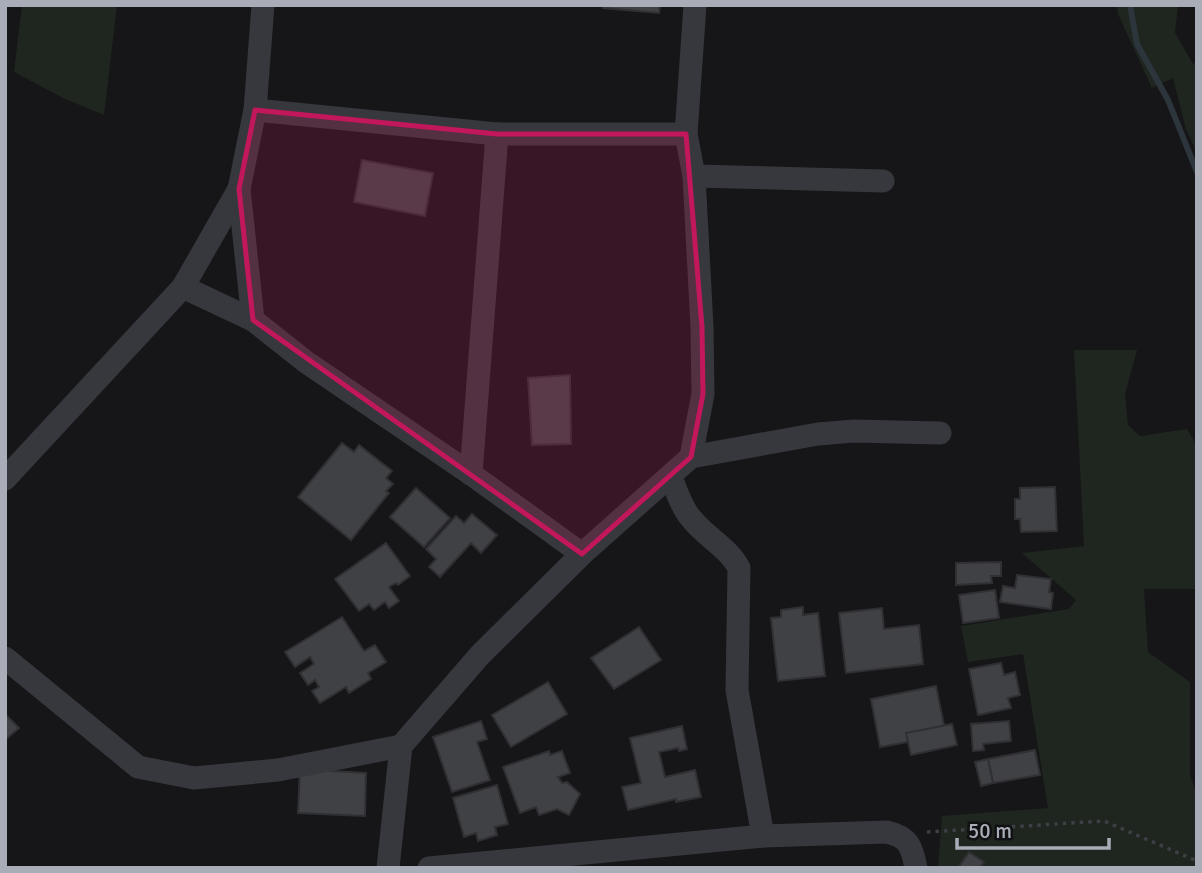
<svg xmlns="http://www.w3.org/2000/svg" width="1202" height="873" font-family="Signika,sans-serif">
<style>
.green{fill:#1e261f}
.lines{fill:none;stroke-linecap:round;stroke-linejoin:round}
.stream{stroke:#2c353c;stroke-width:6}
.building{fill:#404145;stroke:#303034;stroke-width:2}
.path{stroke:#3d3f44;stroke-width:3.5;stroke-dasharray:3.5 5;stroke-linecap:butt}
.minor{stroke:#37383d;stroke-width:23}
.marked{fill:#c2185b;fill-opacity:0.2;stroke:#c2185b;stroke-width:5;stroke-linejoin:round}
</style>
<rect width="100%" height="100%" fill="#161618"/>
<g class="green">
<polygon points="22,5 117,5 104,115 65,99 14,72"/>
<polygon points="1117,5 1178,5 1175,33 1193,64 1197,62 1197,153 1186,129 1173,78 1152,88 1118,14"/>
<polygon points="1074,350 1137,350 1125,394 1128,425 1140,436 1187,429 1197,446 1197,589 1144,589 1148,652 1190,682 1190,775 1197,795 1197,868 938,868 942,816 1048,808 1023,654 968,662 961,626 1069,609 1076,600 1022,553 1084,546"/>
</g>
<g class="lines">
<polyline class="stream" points="1130,5 1137,44 1168,100 1197,172"/>
</g>
<g class="building">
<polygon points="603,5 660,5 659,13 603,8"/>
<polygon points="362,160 433,173 425,216 354,202"/>
<polygon points="570,375 571,444 532,445 528,378"/>
<polygon points="342,443 354,452 359,445 392,471 386,478 393,484 386,491 389,493 351,540 298,497"/>
<polygon points="1055,487 1057,531 1021,532 1020,519 1015,519 1015,499 1020,499 1020,488"/>
<polygon points="416,488 450,518 424,547 390,517"/>
<polygon points="472,514 497,535 481,553 471,543 440,577 429,567 436,559 426,549 456,516 464,523"/>
<polygon points="386,543 410,576 398,585 396,583 389,587 399,601 389,608 385,602 374,610 369,604 359,611 335,579"/>
<polygon points="1001,562 1001,576 991,576 992,583 956,585 956,563"/>
<polygon points="1017,575 1051,579 1049,592 1053,593 1051,609 1000,602 1003,586 1015,588"/>
<polygon points="995,590 999,618 963,623 959,595"/>
<polygon points="803,607 803,615 818,613 825,676 778,681 771,618 781,617 781,610"/>
<polygon points="882,608 884,629 919,625 923,664 846,673 839,613"/>
<polygon points="342,617 364,651 375,645 386,662 368,673 371,679 349,693 346,687 320,703 312,691 319,687 315,680 308,685 300,673 314,664 310,657 295,667 285,652"/>
<polygon points="639,627 661,660 614,689 591,658"/>
<polygon points="1001,663 1004,675 1015,672 1020,695 1008,698 1011,708 978,715 969,669"/>
<polygon points="548,682 567,714 511,747 492,715"/>
<polygon points="936,686 946,735 880,747 871,699"/>
<polygon points="5,714 19,728 5,740"/>
<polygon points="481,721 487,739 477,742 490,780 452,792 433,737"/>
<polygon points="1009,721 1011,741 983,744 984,750 973,751 971,724"/>
<polygon points="952,724 957,745 911,755 906,733"/>
<polygon points="682,726 687,749 679,751 678,748 659,752 665,777 695,770 701,797 676,802 676,799 628,810 622,787 641,783 630,738"/>
<polygon points="1035,750 1040,775 993,783 988,759"/>
<polygon points="549,751 550,755 562,751 570,773 558,777 562,783 567,782 580,794 569,815 557,809 539,815 536,807 520,813 503,767"/>
<polygon points="988,759 993,783 981,786 975,762"/>
<polygon points="300,769 366,773 365,816 298,813"/>
<polygon points="497,785 508,824 495,827 497,835 478,841 476,833 464,837 453,798"/>
<polygon points="969,852 984,862 980,868 958,868"/>
</g>
<g class="lines">
<polyline class="path" points="927,832 1104,821 1197,861"/>
<g class="minor">
<polyline points="255,110 497,134 686,134"/>
<polyline points="694,176 883,181"/>
<polyline points="239,189 253,320"/>
<polyline points="183,287 253,320 306,362 471,474 582,554"/>
<polyline points="691,457 703,394 702,327 694,176 686,134 695,5"/>
<polyline points="471,474 497,134"/>
<path d="M671 477C676 490 681 506 690 517 704 536 728 547 739 568L737 690 763 836"/>
<polyline points="5,479 183,287 239,189 255,110 263,5"/>
<polyline points="5,658 138,767 194,778 278,770 401,746 480,655 582,554 691,457 818,434 854,431 940,433"/>
<polyline points="388,868 401,746"/>
<path d="M429 868 763 836 887 832C909 837 912 847 916 868"/>
</g>
</g>
<path class="marked" d="M255 110 497 134H686L702 327 703 394 691 457 582 554 253 320 239 189Z"/>
<rect width="1202" height="873" fill="none" stroke="#a8adb8" stroke-width="14"/>
<path d="M957 838v10h152v-10" fill="none" stroke="#a8adb8" stroke-width="3.5"/>
<text x="968" y="838" font-size="21" fill="#a8adb8" stroke="#111113" stroke-width="5" paint-order="stroke">50 m</text>
</svg>
